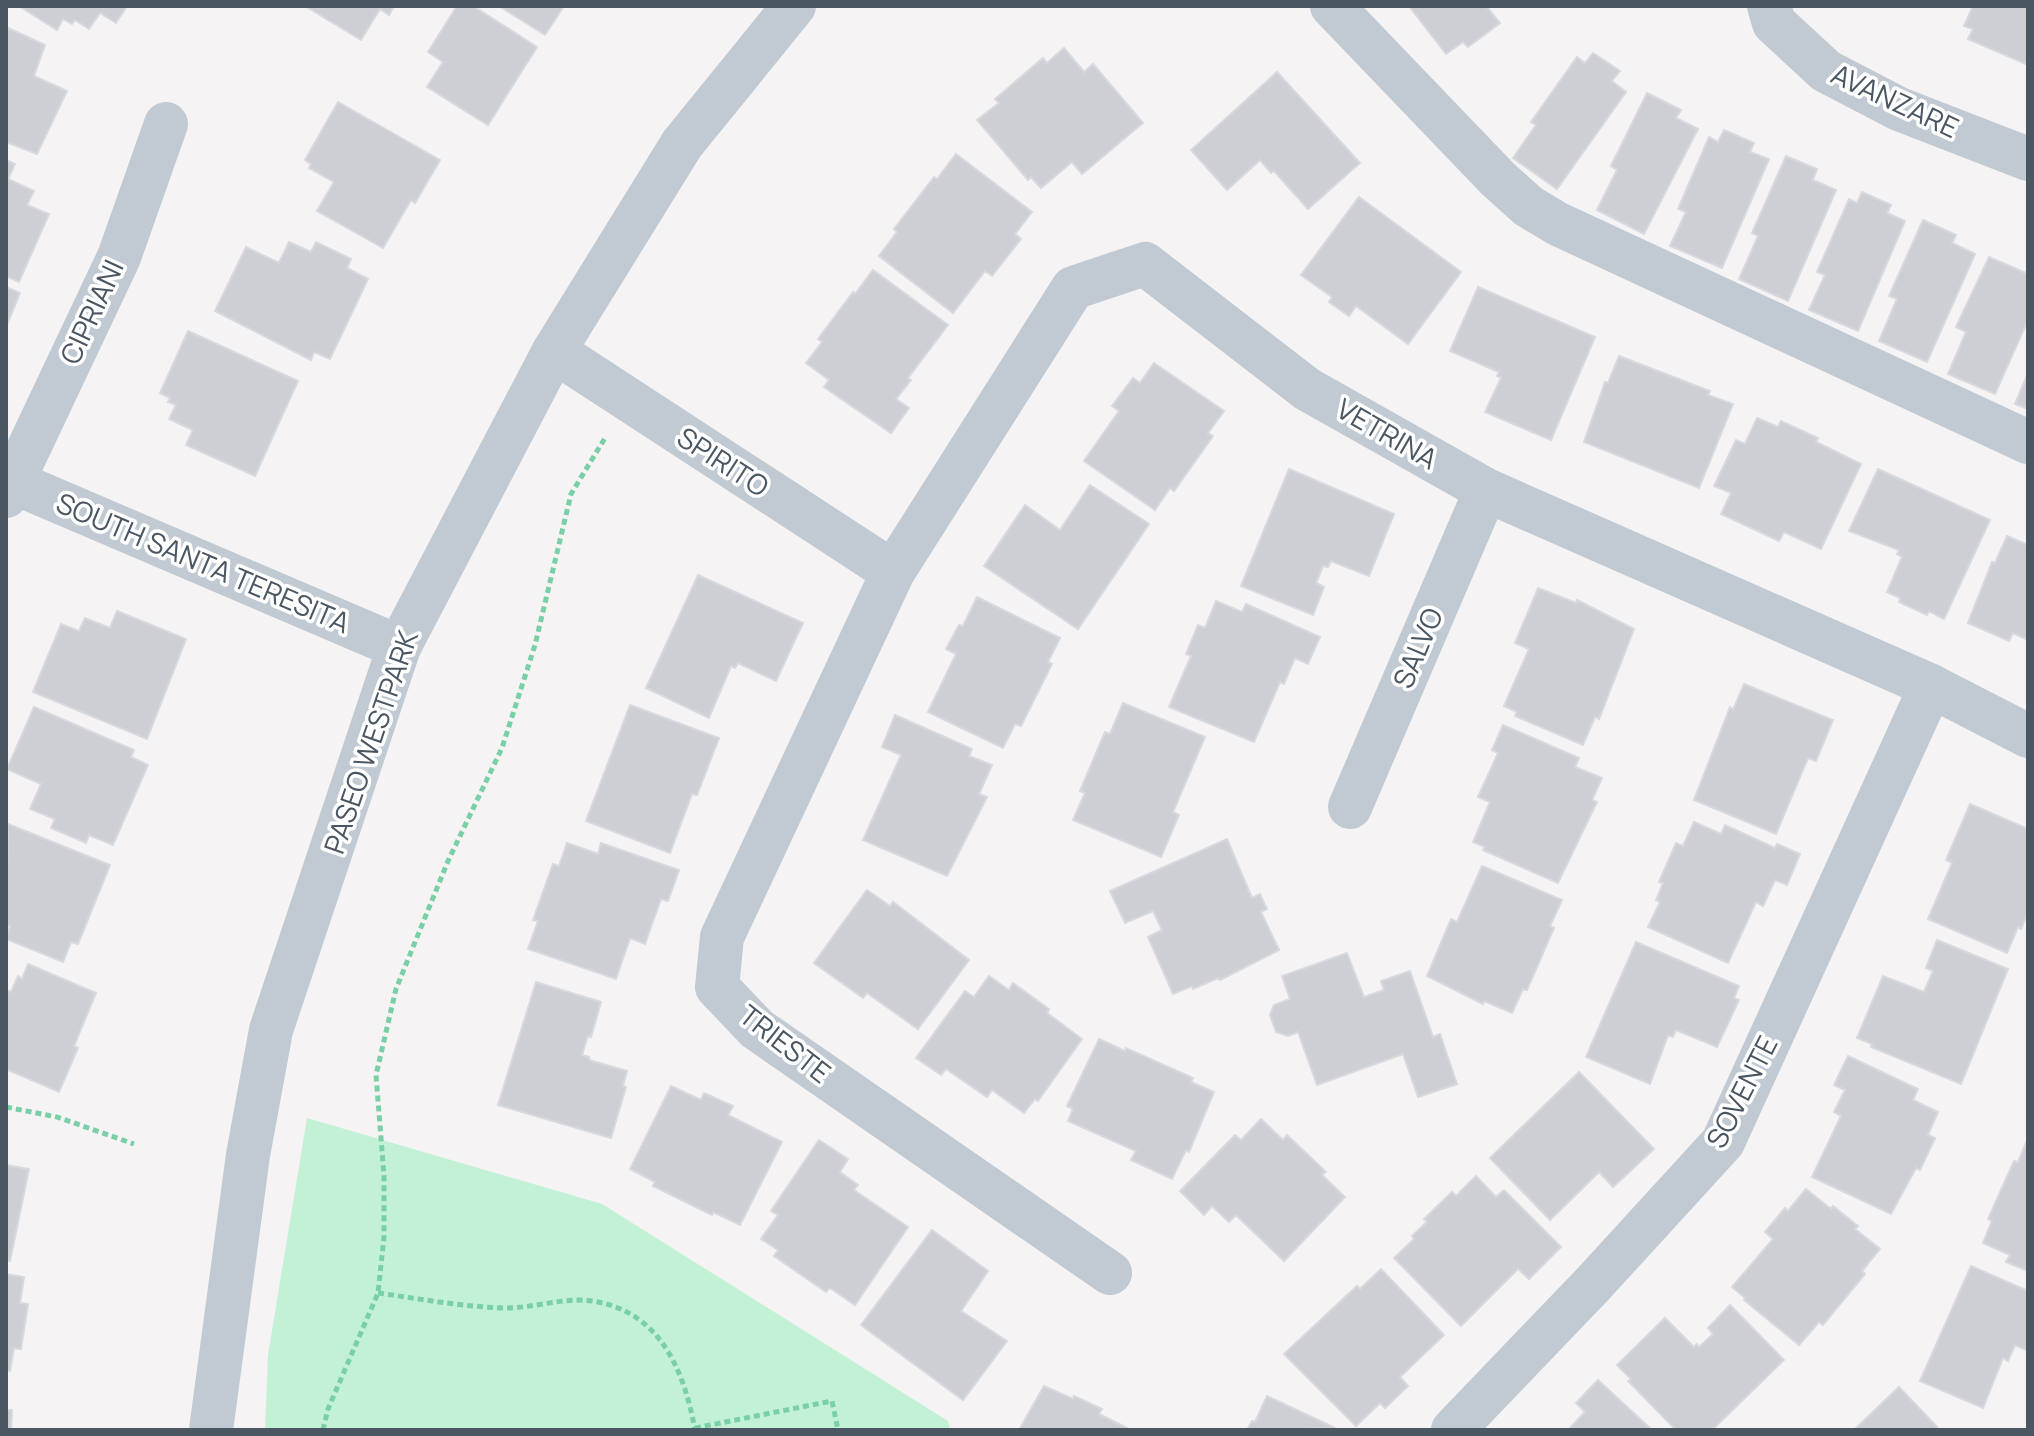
<svg xmlns="http://www.w3.org/2000/svg" width="2034" height="1436" font-family="Manrope,sans-serif">
<style>
.green{fill:#c3f1d5}
.building{fill:#cdcfd5;stroke:#d7d9de;stroke-width:2}
.lines{fill:none;stroke-linecap:round;stroke-linejoin:round}
.path{stroke:#7ad0a6;stroke-width:5;stroke-dasharray:6 4;stroke-linecap:butt}
.minor{stroke:#c1cad2;stroke-width:44}
.labels{text-anchor:middle;stroke-width:7;stroke-linejoin:round;paint-order:stroke}
.street-label{font-size:28px;fill:#4a5661;stroke:#fff}
</style>
<rect width="100%" height="100%" fill="#f5f3f3"/>
<polygon class="green" points="307,1118 602,1204 948,1421 950,1430 265,1430 268,1355"/>
<g class="building">
<polygon points="19,6 127,6 116,23 100,13 89,29 75,20 72,24 63,19 57,30"/>
<polygon points="305,6 394,6 389,15 380,9 361,40"/>
<polygon points="457,6 473,6 537,47 488,125 427,87 443,62 428,52"/>
<polygon points="499,6 564,6 545,35"/>
<polygon points="1409,6 1486,6 1500,23 1468,47 1463,42 1446,54"/>
<polygon points="1973,6 2028,6 2028,65 1968,39 1973,29 1964,26"/>
<polygon points="6,27 45,45 34,76 67,91 37,154 6,142"/>
<polygon points="1064,48 1084,72 1093,64 1143,123 1082,174 1072,162 1041,188 1031,177 1028,180 977,120 999,103 995,99 1043,58 1047,63"/>
<polygon points="1593,53 1620,71 1612,81 1626,92 1557,189 1513,158 1536,125 1531,122 1577,57 1585,63"/>
<polygon points="1277,72 1360,163 1308,209 1274,171 1271,173 1260,160 1227,190 1191,150"/>
<polygon points="1647,93 1681,110 1676,118 1698,129 1644,234 1597,210 1617,170 1611,166"/>
<polygon points="338,102 440,160 415,203 411,200 383,248 317,211 334,182 309,168 311,164 305,160"/>
<polygon points="1724,130 1754,143 1750,152 1769,159 1722,268 1670,246 1686,212 1678,209 1709,137 1718,142"/>
<polygon points="956,154 1032,212 1015,234 1021,239 992,276 985,271 953,313 879,256 897,232 894,229 934,177 937,179"/>
<polygon points="1786,156 1817,169 1813,180 1836,190 1788,301 1739,279 1758,236 1752,233"/>
<polygon points="6,160 15,164 8,179 34,191 27,205 49,214 19,282 6,276"/>
<polygon points="1862,192 1891,205 1887,213 1905,221 1858,331 1809,310 1825,275 1817,272 1849,199 1857,203"/>
<polygon points="1359,197 1461,272 1408,344 1356,306 1349,316 1329,302 1332,297 1301,275"/>
<polygon points="1923,220 1956,235 1952,243 1975,254 1927,362 1879,341 1897,299 1889,296"/>
<polygon points="289,242 311,252 316,242 351,259 347,268 368,279 330,359 314,352 311,360 215,311 246,247 279,263"/>
<polygon points="1989,257 2028,274 2028,320 1995,394 1948,374 1966,332 1956,327"/>
<polygon points="873,270 948,325 908,378 911,380 896,399 909,408 891,433 824,387 829,380 806,363 822,342 818,339 853,292 855,294"/>
<polygon points="6,287 20,293 6,327"/>
<polygon points="1478,287 1595,337 1551,440 1485,412 1501,378 1497,376 1499,372 1450,351"/>
<polygon points="188,331 298,381 255,476 186,445 193,430 169,419 176,405 168,402 170,398 160,393"/>
<polygon points="1619,356 1710,391 1708,395 1733,404 1699,488 1584,442 1605,382 1608,383"/>
<polygon points="1154,363 1224,411 1208,433 1213,436 1174,491 1170,488 1155,510 1084,461 1119,411 1112,406 1133,378 1140,383"/>
<polygon points="2028,373 2028,409 2015,404"/>
<polygon points="1757,418 1778,427 1781,421 1818,438 1816,442 1861,464 1821,549 1784,532 1779,541 1721,514 1731,493 1714,486 1736,440 1745,444"/>
<polygon points="1289,469 1394,514 1369,576 1331,561 1328,567 1323,566 1316,583 1324,587 1313,615 1241,586"/>
<polygon points="1878,469 1990,520 1944,619 1929,611 1927,615 1899,602 1900,598 1887,592 1902,557 1897,554 1899,550 1849,531"/>
<polygon points="1090,485 1149,524 1078,629 984,566 1025,505 1060,530"/>
<polygon points="2007,536 2028,545 2028,640 2013,633 2009,641 1968,623 1992,562 1995,563"/>
<polygon points="698,575 803,623 776,681 738,663 735,668 731,666 709,718 646,688"/>
<polygon points="1538,588 1576,603 1577,600 1634,629 1599,719 1595,717 1583,745 1515,716 1517,712 1504,706 1529,649 1515,643"/>
<polygon points="977,597 1060,638 1048,662 1052,664 1021,726 1015,724 1003,748 928,712 956,654 946,649 959,625 963,626"/>
<polygon points="1216,601 1242,612 1246,604 1320,637 1308,664 1295,658 1284,684 1280,682 1254,742 1169,707 1191,656 1186,654 1198,625 1205,628"/>
<polygon points="117,611 186,639 147,739 33,692 61,624 79,631 85,618 110,628"/>
<polygon points="1744,684 1833,720 1816,761 1808,758 1776,834 1694,800 1730,707 1733,710"/>
<polygon points="1123,703 1205,737 1173,812 1179,815 1161,857 1073,820 1085,793 1080,791 1105,732 1110,734"/>
<polygon points="630,705 719,738 697,795 692,794 670,853 586,821"/>
<polygon points="34,707 134,750 131,757 148,765 113,845 89,835 86,843 51,828 55,819 30,809 41,784 7,769"/>
<polygon points="895,715 972,749 969,756 992,765 979,794 987,797 947,876 863,840 901,755 882,747"/>
<polygon points="1503,725 1579,758 1575,767 1602,778 1592,800 1597,802 1558,883 1483,850 1485,847 1473,842 1490,802 1478,797 1498,753 1492,750"/>
<polygon points="1970,804 2028,829 2028,913 2021,929 2018,927 2007,953 1928,919 1952,863 1946,860"/>
<polygon points="1694,822 1721,834 1725,825 1775,848 1777,844 1800,854 1787,885 1775,880 1763,906 1756,902 1728,963 1648,927 1660,902 1656,900 1663,883 1659,882 1676,843 1683,846"/>
<polygon points="8,824 110,865 78,944 71,942 63,962 6,939 10,926 6,925"/>
<polygon points="1227,839 1252,898 1260,894 1267,909 1261,912 1279,950 1220,980 1218,978 1193,989 1192,986 1173,994 1148,937 1162,930 1153,911 1125,923 1110,891"/>
<polygon points="567,843 598,854 601,843 679,870 668,901 661,899 645,944 630,938 616,979 528,949 538,921 533,920 553,864 559,866"/>
<polygon points="1482,866 1562,900 1550,926 1554,928 1527,990 1523,989 1512,1013 1484,1001 1483,1004 1427,976 1451,919 1457,922"/>
<polygon points="867,890 890,906 893,902 969,960 918,1029 867,993 863,998 814,963"/>
<polygon points="1937,940 2008,969 1961,1084 1871,1047 1872,1044 1857,1038 1883,976 1924,992 1933,971 1926,968"/>
<polygon points="1636,942 1739,986 1734,998 1739,1000 1717,1047 1676,1030 1673,1037 1668,1035 1650,1084 1586,1057"/>
<polygon points="1347,953 1364,997 1384,990 1381,981 1410,971 1433,1037 1440,1034 1457,1084 1418,1097 1403,1054 1317,1085 1298,1032 1288,1036 1276,1032 1270,1015 1274,1005 1290,999 1282,976"/>
<polygon points="28,964 96,993 74,1046 78,1048 59,1092 6,1069 6,990 11,992 18,976 22,979"/>
<polygon points="989,976 1009,990 1013,983 1049,1009 1047,1013 1082,1039 1038,1101 1035,1099 1024,1113 992,1090 987,1097 946,1069 941,1075 916,1058 965,991 974,997"/>
<polygon points="536,982 601,1002 591,1037 588,1036 582,1055 589,1057 589,1060 627,1071 623,1086 626,1087 611,1138 498,1105"/>
<polygon points="1099,1039 1125,1051 1126,1048 1193,1078 1191,1082 1214,1092 1189,1152 1186,1150 1172,1179 1131,1160 1136,1151 1068,1121 1073,1109 1067,1106"/>
<polygon points="1848,1056 1918,1089 1913,1100 1938,1112 1928,1135 1935,1138 1920,1170 1916,1168 1891,1214 1812,1177 1841,1116 1834,1112 1845,1090 1834,1085"/>
<polygon points="1579,1072 1654,1149 1613,1187 1599,1172 1550,1220 1490,1158"/>
<polygon points="671,1086 701,1100 704,1093 733,1106 728,1115 782,1142 740,1225 713,1212 712,1215 653,1186 655,1182 630,1169"/>
<polygon points="1261,1119 1283,1140 1287,1135 1326,1172 1322,1175 1345,1197 1284,1261 1236,1215 1229,1222 1212,1206 1204,1215 1180,1191 1235,1135 1241,1140"/>
<polygon points="2028,1138 2028,1271 2006,1262 2010,1255 1983,1243 1992,1221 1988,1219 2014,1161 2018,1162"/>
<polygon points="819,1140 848,1159 840,1172 858,1185 854,1190 908,1227 855,1305 830,1288 826,1292 774,1256 778,1250 761,1239 778,1215 771,1211"/>
<polygon points="6,1165 29,1169 10,1261 6,1260"/>
<polygon points="1476,1176 1496,1197 1504,1190 1561,1247 1529,1279 1518,1269 1461,1326 1394,1258 1414,1239 1412,1236 1427,1222 1424,1219 1452,1192 1456,1196"/>
<polygon points="1806,1189 1831,1209 1833,1206 1858,1226 1855,1229 1880,1249 1862,1271 1865,1274 1823,1325 1819,1322 1799,1345 1744,1300 1745,1298 1732,1287 1773,1239 1765,1232 1785,1208 1788,1211"/>
<polygon points="932,1230 988,1271 961,1311 1007,1341 963,1400 861,1325"/>
<polygon points="1971,1266 2028,1291 2028,1351 2015,1345 2008,1361 2003,1358 1983,1408 1920,1381"/>
<polygon points="1381,1269 1444,1335 1400,1377 1408,1386 1385,1408 1380,1403 1356,1426 1284,1354 1357,1286 1360,1289"/>
<polygon points="6,1274 24,1277 20,1303 28,1304 21,1349 14,1348 10,1371 6,1370"/>
<polygon points="1730,1305 1784,1360 1712,1430 1676,1430 1628,1381 1631,1379 1617,1365 1665,1318 1694,1347 1697,1344 1699,1347 1713,1334 1708,1328"/>
<polygon points="1598,1380 1652,1430 1568,1430 1585,1412 1576,1403"/>
<polygon points="1044,1386 1073,1399 1074,1396 1102,1409 1099,1414 1131,1430 1019,1430"/>
<polygon points="1899,1387 1940,1430 1854,1430"/>
<polygon points="1267,1396 1335,1428 1247,1430 1252,1421 1255,1422"/>
<polygon points="6,1410 12,1410 11,1430 6,1430"/>
</g>
<g class="lines">
<g class="path">
<polyline points="6,1107 57,1117 134,1144"/>
<path d="M378 1293C421 1299 463 1307 506 1308 534 1308 564 1297 592 1301 660 1311 684 1370 695 1430"/>
<polyline points="695,1428 832,1401 838,1430"/>
<polyline points="323,1430 328,1409 378,1293 384,1237 384,1176 376,1075 396,989 448,861 502,748 535,645 571,494 605,438"/>
</g>
<g class="minor">
<polyline points="1332,6 1498,179 1528,206 1558,224 2028,442"/>
<polyline points="1769,6 1774,23 1826,71 1899,109 2028,159"/>
<polyline points="554,351 893,572"/>
<polyline points="6,479 399,647"/>
<polyline points="6,496 119,257 166,124"/>
<polyline points="1350,807 1486,490"/>
<polyline points="1110,1273 757,1029 717,987 722,937 893,572 1073,288 1145,264 1307,389 1486,490 1931,686 2028,736"/>
<polyline points="211,1430 248,1155 271,1030 399,647 554,351 682,144 794,6"/>
<polyline points="1453,1430 1594,1283 1723,1142 1931,686"/>
</g>
</g>
<g class="labels">
<g class="street-label">
<text transform="translate(1895 101) rotate(25)" y="10">AVANZARE</text>
<text transform="translate(92 312) rotate(-65)" y="10">CIPRIANI</text>
<text transform="translate(1387 434) rotate(30)" y="10">VETRINA</text>
<text transform="translate(723 462) rotate(33)" y="10">SPIRITO</text>
<text transform="translate(203 563) rotate(23)" y="10">SOUTH SANTA TERESITA</text>
<text transform="translate(1418 648) rotate(-67)" y="10">SALVO</text>
<text transform="translate(371 742) rotate(-71)" y="10">PASEO WESTPARK</text>
<text transform="translate(785 1044) rotate(38)" y="10">TRIESTE</text>
<text transform="translate(1742 1092) rotate(-63)" y="10">SOVENTE</text>
</g>
</g>
<rect width="2034" height="1436" fill="none" stroke="#4a5661" stroke-width="16"/>
</svg>
